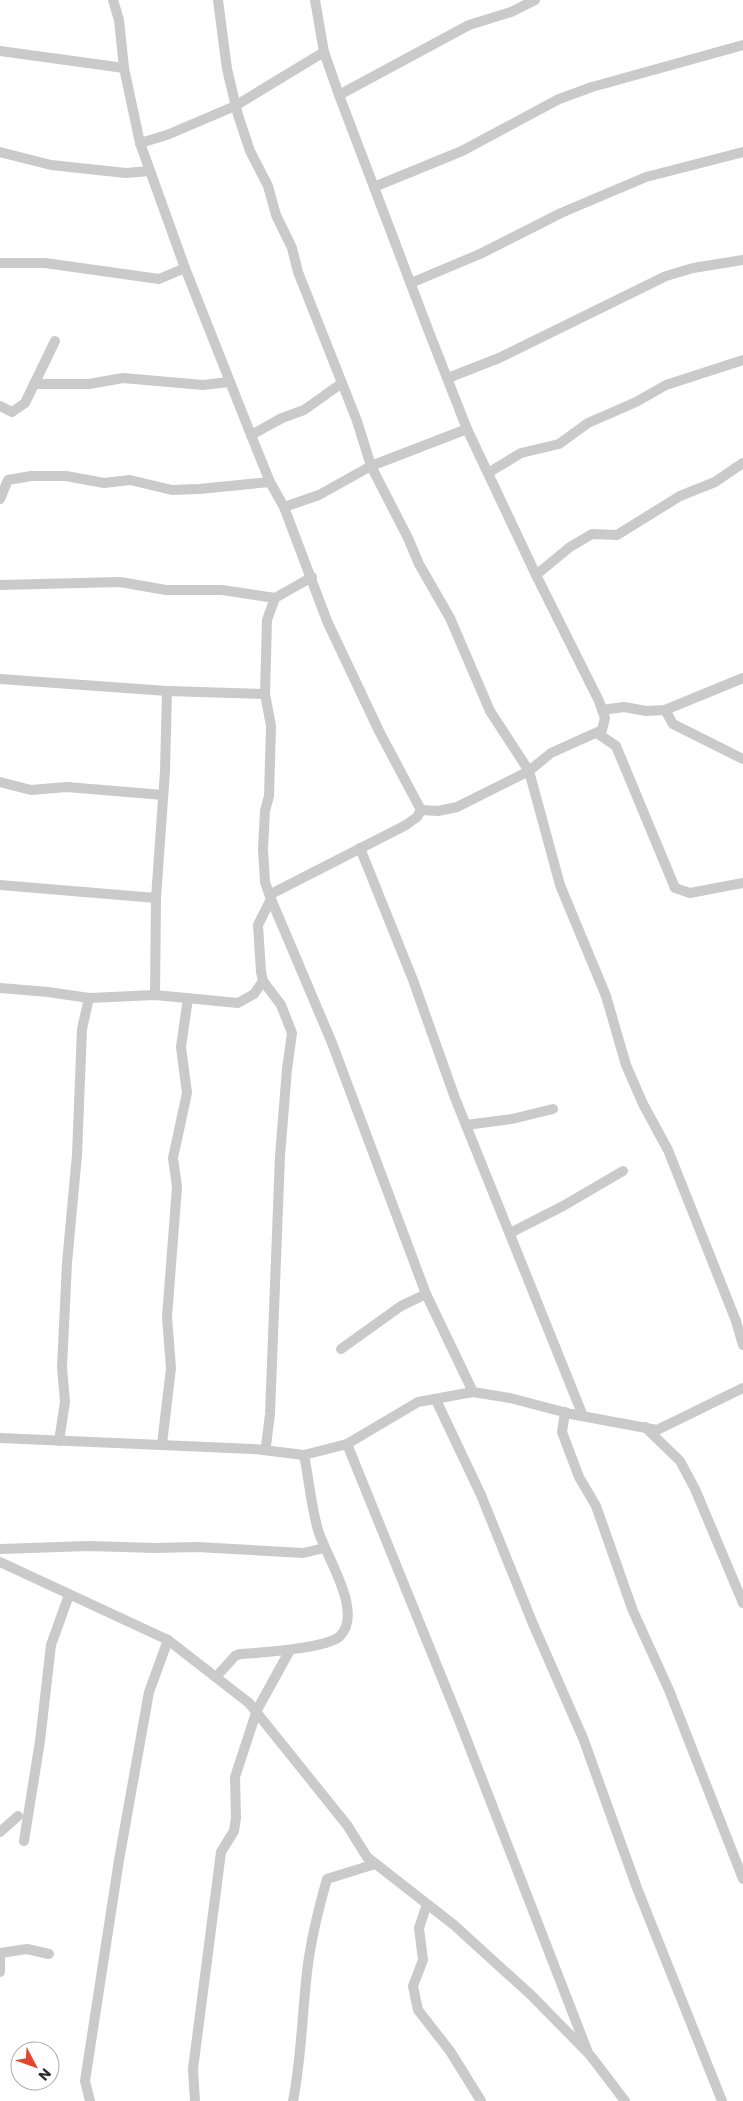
<svg xmlns="http://www.w3.org/2000/svg" width="743" height="2101" font-family="Poppins,sans-serif">
<style>
.lines{fill:none;stroke-linecap:round;stroke-linejoin:round}
.street{stroke:#cacaca;stroke-width:10}
</style>
<rect width="100%" height="100%" fill="#fff"/>
<g class="lines">
<g class="street">
<polyline points="113,0 119,20 124,68 140,143 185,268 251,435 270,482 284,507 327,621 379,731 421,810"/>
<polyline points="218,0 227,69 238,115 250,151 268,186 276,215 292,248 298,272 342,383 304,410 282,418 251,435"/>
<polyline points="315,0 324,52 339,95 429,332 467,429 536,575 599,701 605,718 602,730 551,753 529,771 457,807 438,811 421,810"/>
<polyline points="0,51 124,68"/>
<polyline points="339,95 469,25 511,12 535,0"/>
<polyline points="140,143 167,135 235,106 324,52"/>
<polyline points="0,152 51,165 126,173 149,171"/>
<polyline points="374,187 462,151 559,99 592,87 743,45"/>
<polyline points="0,263 45,263 159,279 185,268"/>
<polyline points="411,283 480,254 561,213 646,177 743,152"/>
<polyline points="448,378 499,358 666,276 693,268 743,260"/>
<polyline points="342,383 357,421 371,466 408,538 419,564 450,618 490,711 529,771 560,885 606,996 626,1065 643,1104 668,1150 736,1321 743,1345"/>
<polyline points="34,384 89,384 123,378 203,385 229,382"/>
<polyline points="0,406 12,412 25,403 55,341"/>
<polyline points="488,473 521,453 559,444 588,423 636,402 666,385 743,360"/>
<polyline points="0,499 8,480 31,476 66,476 104,483 130,480 172,490 199,489 270,482"/>
<polyline points="284,507 319,495 371,466 467,429"/>
<polyline points="536,575 570,547 592,534 617,535 680,496 715,482 743,463"/>
<polyline points="0,585 120,582 166,590 222,590 275,598"/>
<polyline points="0,679 167,691"/>
<polyline points="265,694 267,620 275,598 312,577"/>
<polyline points="602,710 624,707 646,711 665,710 743,678"/>
<polyline points="665,710 673,724 743,759"/>
<polyline points="597,733 616,746 675,888 690,893 743,883"/>
<polyline points="0,782 31,790 67,787 163,795"/>
<polyline points="360,848 413,980 455,1098 583,1416"/>
<polyline points="0,885 156,898 165,771 167,691 265,694 271,726 269,796 265,811 263,849 265,882 271,899 258,925 261,972 263,981 281,1005 292,1033 287,1069 280,1156 270,1414 266,1446 263,1450 253,1449 0,1438"/>
<polyline points="271,894 406,825 417,817 421,810"/>
<polyline points="271,899 332,1043 426,1294 473,1392"/>
<polyline points="0,988 48,992 89,998 155,995 238,1003 254,994 263,981"/>
<polyline points="155,995 156,898"/>
<polyline points="466,1125 512,1119 553,1109"/>
<polyline points="510,1233 563,1206 623,1171"/>
<polyline points="341,1349 401,1306 426,1294"/>
<polyline points="436,1400 481,1495 533,1624 583,1738 637,1888 722,2101"/>
<polyline points="565,1412 562,1432 579,1477 596,1506 633,1611 669,1690 743,1879"/>
<polyline points="645,1427 680,1461 695,1489 743,1603"/>
<polyline points="59,1441 65,1402 62,1367 67,1263 77,1155 82,1029 89,998"/>
<polyline points="162,1444 171,1368 167,1317 177,1187 173,1158 187,1093 181,1047 188,998"/>
<polyline points="347,1444 461,1725 587,2050"/>
<polyline points="263,1450 304,1455 347,1444 418,1402 473,1392 510,1398 571,1414 657,1430 743,1388"/>
<polyline points="0,1549 89,1546 155,1548 197,1547 303,1553 324,1548"/>
<polyline points="0,1562 168,1640 249,1703 347,1825 367,1857 454,1925 531,1995 590,2055 625,2101"/>
<path d="M216 1677 235 1656 240 1654C259 1653 329 1648 340 1636 364 1612 326 1557 318 1530 311 1506 309 1479 304 1455"/>
<polyline points="0,1832 18,1816"/>
<polyline points="24,1841 40,1741 51,1645 69,1595"/>
<polyline points="427,1904 419,1928 423,1960 413,1986 418,2010 450,2051 481,2101"/>
<polyline points="0,1953 27,1949 49,1954"/>
<polyline points="0,1972 0,1954"/>
<polyline points="90,2101 85,2081 119,1860 149,1692 168,1640"/>
<polyline points="195,2101 193,2069 221,1852 234,1831 236,1818 235,1777 257,1710 290,1650"/>
<path d="M293 2101C302 2056 302 2010 308 1964 312 1935 319 1907 327 1879L375 1864"/>
</g>
</g>
<g transform="translate(35 2066) rotate(131)"><circle r="24" fill="#ffffff" stroke="#ababab"/>
<path d="M0-4L9 19L0 12L-9 19Z" fill="#e24631"/>
<text y="-8" font-size="14" font-weight="bold" text-anchor="middle" fill="#2d2d2d">N</text>
</g>
</svg>
